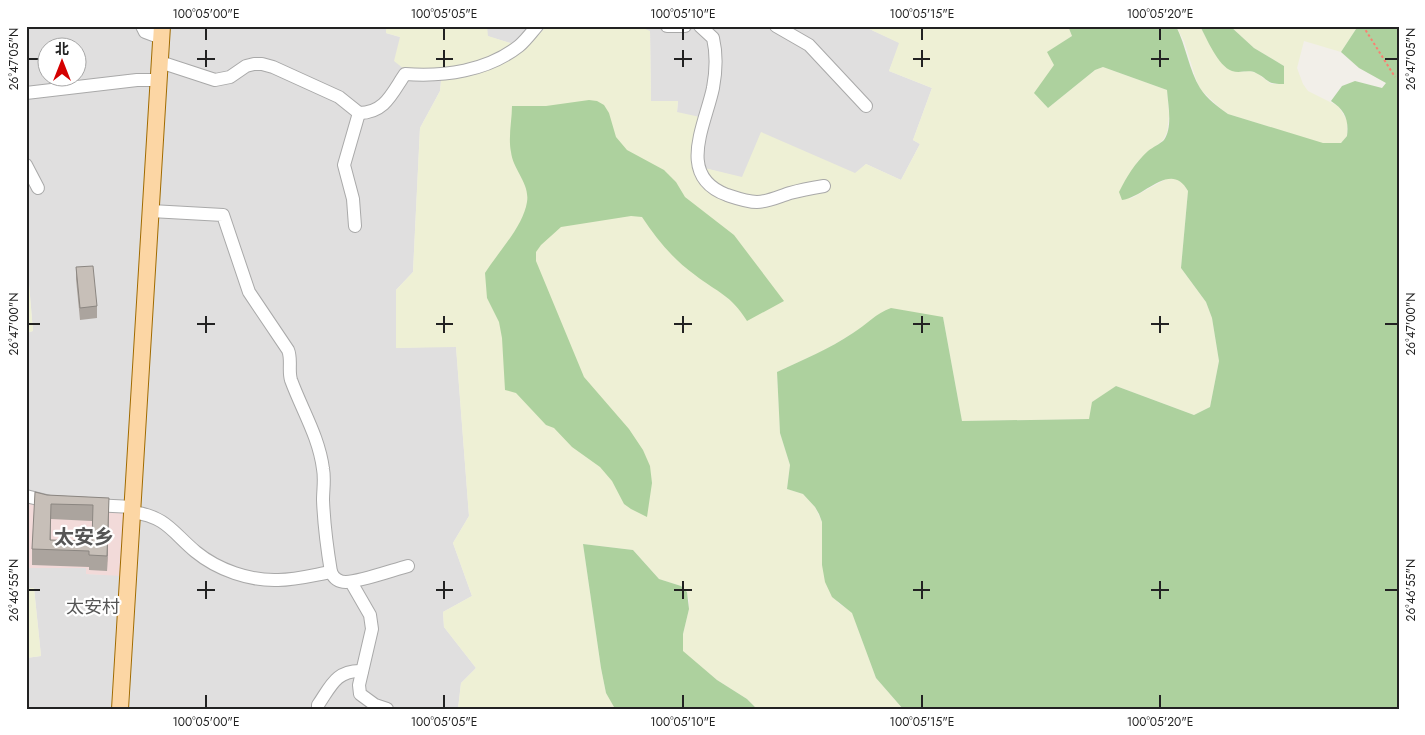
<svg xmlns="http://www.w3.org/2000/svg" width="1425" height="735" font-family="Jost,'Noto Sans SC',sans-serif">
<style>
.residential{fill:#e0dfdf;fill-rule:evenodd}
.commercial{fill:#f2dad9}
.farmland{fill:#eef0d5}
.forest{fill:#add19e}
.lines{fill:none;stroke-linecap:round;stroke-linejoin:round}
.minor-casing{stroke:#a9a9a9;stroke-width:14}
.major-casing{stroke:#a06b00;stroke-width:18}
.path{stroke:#fa8072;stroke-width:2;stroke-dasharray:2.5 2.5;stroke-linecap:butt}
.minor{stroke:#fff;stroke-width:12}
.major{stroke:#fcd6a4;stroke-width:16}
.wall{fill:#aba49e;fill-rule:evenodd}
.shaded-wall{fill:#8b8681}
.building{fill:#c7bfb8;stroke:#8b8681;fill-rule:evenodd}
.ticks{fill:none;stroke:#222;stroke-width:2}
.labels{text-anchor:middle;stroke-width:4.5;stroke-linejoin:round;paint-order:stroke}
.quarter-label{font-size:18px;fill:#555;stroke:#fff}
.district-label{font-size:20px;font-weight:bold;fill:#555;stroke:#fff}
.neatline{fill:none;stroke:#222;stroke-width:2}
.ticks-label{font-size:12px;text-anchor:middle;fill:#222}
</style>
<rect width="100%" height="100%" fill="#f2efe9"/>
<g class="residential">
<path d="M26 26H386V33L400 37 442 71 440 91 420 128 413 272 396 290V348L456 346 469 516 453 543 472 596 443 612 444 627 476 668 461 683 458 709H26V658L41 656 34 588H26V568H86V574L121 575 26 499V333L33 331 26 249ZM48 48H78V78H48Z"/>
<polygon points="487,26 547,26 527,48 487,36"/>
<polygon points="638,26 863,26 900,43 889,71 932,88 913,140 920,144 901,180 866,164 855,174 761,133 743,178 692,165 677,112 678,101 651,101 650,32"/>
</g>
<polygon class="commercial" points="26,499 125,510 121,576 86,574 86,568 26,568"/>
<g class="farmland">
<polygon points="386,26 487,26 488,36 526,48 547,26 638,26 650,31 651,101 678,101 677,112 700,117 692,165 742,177 761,132 855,173 866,164 901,180 920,144 913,140 932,88 889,71 899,43 863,26 1068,26 1072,36 1048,52 1055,65 1035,93 1048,108 1095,70 1103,67 1167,90 1169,115 1167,132 1163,140 1137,162 1130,199 1168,178 1177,179 1184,184 1188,191 1181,268 1206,302 1212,318 1219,361 1210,407 1194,415 1116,386 1090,419 962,421 943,317 855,332 825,350 777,372 780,433 790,465 787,489 803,494 815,507 822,522 822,565 838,603 852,612 876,678 903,709 757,709 747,699 717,680 682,651 683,634 689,609 689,600 687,592 681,586 659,579 633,550 583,544 601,668 606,693 616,709 458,709 461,683 476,668 444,627 443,612 472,596 453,543 469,516 456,347 396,348 396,290 413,272 420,128 440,91 442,71 404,69 394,61 400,37 386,33"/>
<polygon points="1176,26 1200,26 1219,60 1241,72 1249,71 1257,73 1271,84 1284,84 1284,66 1254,48 1230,26 1358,26 1341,52 1304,41 1297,68 1303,84 1308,91 1338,106 1347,120 1347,136 1341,143 1324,144 1228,114 1220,108 1201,90 1197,82 1184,41"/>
<polygon points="26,249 33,331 26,333"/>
<polygon points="26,588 34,588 41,656 26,658"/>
</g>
<g class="forest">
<path d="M1068 26H1176C1186 46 1189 70 1200 88 1207 99 1218 107 1228 114L1323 143H1341L1347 136C1349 120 1345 110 1331 101L1342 86 1355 81 1382 88 1386 83 1359 68 1341 52 1358 26H1399V709H903L876 678 852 613 832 597 825 582 822 565V522L819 514 815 507 803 494 787 489 790 465 780 433 777 372C803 360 829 349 853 333 866 325 876 313 891 308L943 317 962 421 1089 419 1092 402 1116 386 1194 415 1210 407 1219 361 1212 318 1206 302 1181 268 1188 191C1171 160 1145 197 1122 200L1119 192C1127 176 1135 163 1148 151 1153 147 1160 144 1164 140 1173 127 1168 105 1167 90L1103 67 1095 70 1048 108 1034 93 1054 65 1047 52 1072 36Z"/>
<path d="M1200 26H1230L1254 48 1284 66V84C1265 84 1270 80 1256 73 1248 69 1240 74 1232 71 1218 66 1207 39 1200 26Z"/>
<path d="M589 100 597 101 604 105 609 113 616 137 627 150 664 170 676 182 685 197 734 235 784 301 747 321C730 294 718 293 695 275 673 259 657 240 642 217L631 216 561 227 541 245 536 252V261L584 377 629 429 643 450 650 466 652 483 647 517 631 509 624 504 612 481 600 467 572 447 554 428 546 425 516 393 505 390 502 338 499 322 487 298 485 273C498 252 523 227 527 202 530 183 513 170 511 152 508 137 512 120 512 106H546Z"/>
<polygon points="583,544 633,550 659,579 681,586 687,592 689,609 683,634 683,651 717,680 747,699 757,709 616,709 614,707 606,693 601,668"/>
</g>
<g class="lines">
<g class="minor-casing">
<g id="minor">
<polyline points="142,26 145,32 161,38"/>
<polyline points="667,26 685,26"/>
<path d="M700 26 713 38C717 55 716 72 713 88 705 126 676 176 727 195 736 198 747 202 757 202 768 202 780 196 790 193 801 190 812 188 824 186"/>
<polyline points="776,26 809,45 866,106"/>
<polyline points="160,62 215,80 230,77 246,66 254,64 262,64 273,67 339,97 359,113 344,165 353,199 355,226"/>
<polyline points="26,93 137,80 159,80"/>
<path d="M359 113C385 113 392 93 405 74 444 77 487 71 519 46 526 40 531 33 537 26"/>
<polyline points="26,165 38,188"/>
<path d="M151 211 223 215 249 292 288 350C292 359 288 370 291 380 302 410 319 437 323 469 325 479 323 490 323 500 324 524 327 548 331 572"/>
<polyline points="26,496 50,502"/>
<polyline points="93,505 133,507"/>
<path d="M133 512C167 517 172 532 196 552 218 570 250 581 278 580 296 580 314 575 331 572 334 579 339 582 346 582 359 582 393 570 408 566"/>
<polyline points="351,582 370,615 372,629 359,685 360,694 375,705 387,709"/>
<path d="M318 709V705C331 686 336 670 362 671"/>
</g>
</g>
<g class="major-casing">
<polyline id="major" points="120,709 162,26"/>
</g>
<polyline class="path" points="1363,26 1395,77"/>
<use href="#minor" class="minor"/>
<use href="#major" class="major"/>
</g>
<g class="wall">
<polygon points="76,267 97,306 97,318 80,320 76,279"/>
<path d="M47 495 109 498 107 571 89 570V567L32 565V549ZM51 519 92 521V541L51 540Z"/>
</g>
<polygon class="shaded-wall" points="109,498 109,514 107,571 107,556"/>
<g class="building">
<polygon points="93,266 97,306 80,308 76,267"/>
<path d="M35 492 47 495 109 498 107 556 89 555V551L32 549ZM51 504 93 505 92 541 50 540Z"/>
</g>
<path class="ticks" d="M206 28V40M444 28V40M683 28V40M922 28V40M1160 28V40M206 50V67M444 50V67M683 50V67M922 50V67M1160 50V67M28 59H40M197 59H215M436 59H453M674 59H692M913 59H930M1151 59H1169M1385 59H1398M206 316V333M444 316V333M683 316V333M922 316V333M1160 316V333M28 324H40M197 324H215M436 324H453M674 324H692M913 324H930M1151 324H1169M1385 324H1398M206 581V599M444 581V599M683 581V599M922 581V599M1160 581V599M28 590H40M197 590H215M436 590H453M674 590H692M913 590H930M1151 590H1169M1385 590H1398M206 695V708M444 695V708M683 695V708M922 695V708M1160 695V708"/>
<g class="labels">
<g class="quarter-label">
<text x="93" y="613">太安村</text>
</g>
<g class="district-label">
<text x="84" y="544">太安乡</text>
</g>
</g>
<rect width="1425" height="735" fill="none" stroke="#ffffff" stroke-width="55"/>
<g transform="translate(62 62)"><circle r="24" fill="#ffffff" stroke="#a7a7a7"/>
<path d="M0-4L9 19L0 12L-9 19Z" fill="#d40000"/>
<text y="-8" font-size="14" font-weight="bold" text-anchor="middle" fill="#222222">北</text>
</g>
<rect x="28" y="28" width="1370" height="680" class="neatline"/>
<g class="ticks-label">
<text x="206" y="18">100°05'00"E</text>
<text x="444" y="18">100°05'05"E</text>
<text x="683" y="18">100°05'10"E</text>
<text x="922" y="18">100°05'15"E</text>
<text x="1160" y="18">100°05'20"E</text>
<text transform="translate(14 59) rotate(-90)" y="4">26°47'05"N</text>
<text transform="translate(1411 59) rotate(-90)" y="4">26°47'05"N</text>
<text transform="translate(14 324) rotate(-90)" y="4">26°47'00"N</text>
<text transform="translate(1411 324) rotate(-90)" y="4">26°47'00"N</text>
<text transform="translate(14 590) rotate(-90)" y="4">26°46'55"N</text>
<text transform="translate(1411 590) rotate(-90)" y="4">26°46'55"N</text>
<text x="206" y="726">100°05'00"E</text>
<text x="444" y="726">100°05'05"E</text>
<text x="683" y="726">100°05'10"E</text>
<text x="922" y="726">100°05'15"E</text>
<text x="1160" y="726">100°05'20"E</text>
</g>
</svg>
